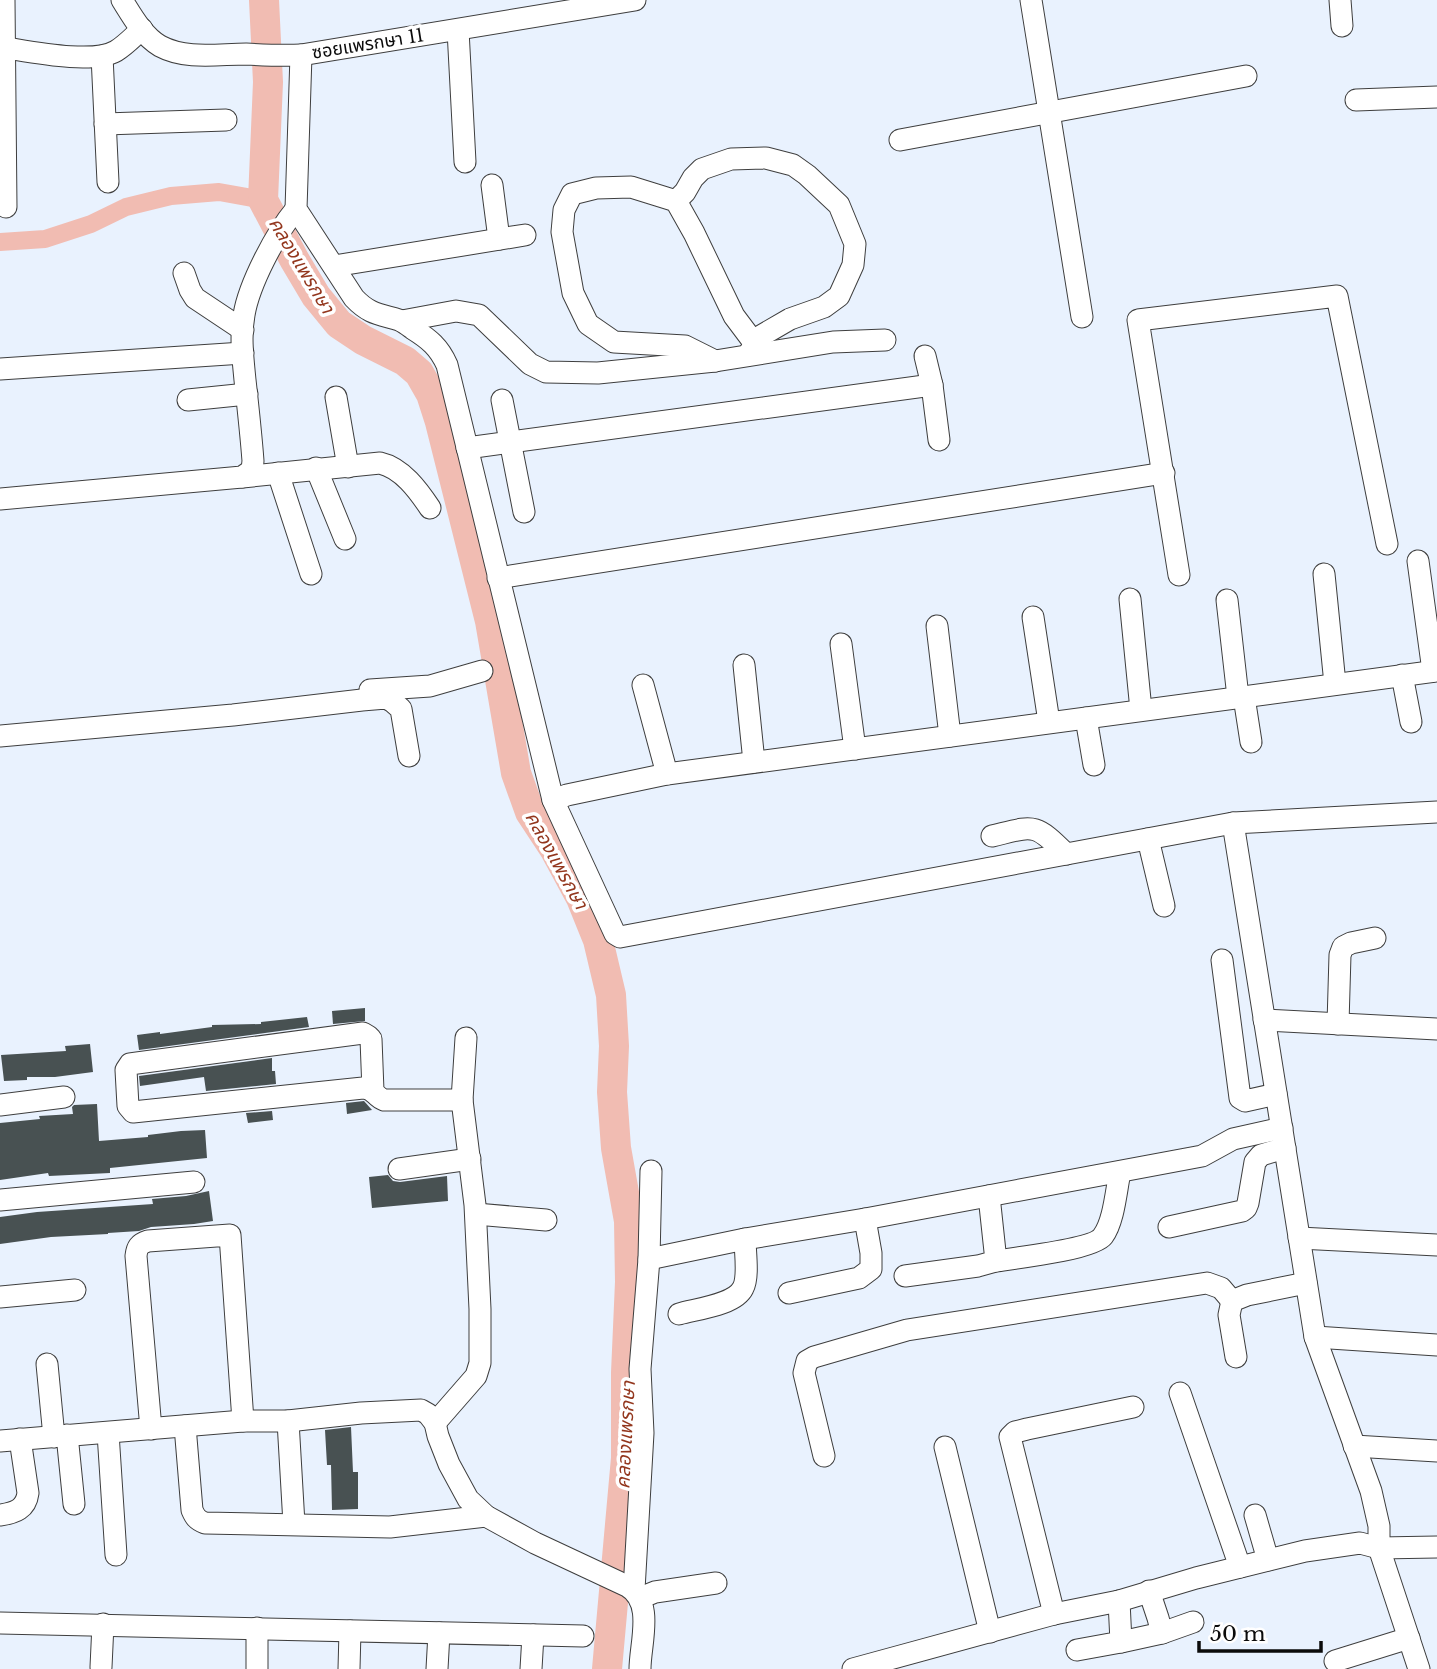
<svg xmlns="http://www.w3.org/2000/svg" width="1437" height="1669" font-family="'Libre Baskerville','Noto Sans Thai',serif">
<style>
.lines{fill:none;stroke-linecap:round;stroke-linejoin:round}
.canal{stroke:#f1bcb2;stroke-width:18}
.river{stroke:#f1bcb2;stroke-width:30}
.building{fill:#485152}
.minor-casing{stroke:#3e3e3e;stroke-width:23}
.minor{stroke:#fff;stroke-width:21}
.labels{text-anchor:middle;stroke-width:7;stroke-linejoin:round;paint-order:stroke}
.street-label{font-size:18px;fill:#0b0b0b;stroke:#fff}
.water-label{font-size:19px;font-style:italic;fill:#93371e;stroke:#fff}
</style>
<rect width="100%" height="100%" fill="#e9f2fe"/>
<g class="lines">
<polyline class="canal" points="0,242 45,239 91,224 126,207 171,196 219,192 263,200"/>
<polyline class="river" points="264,0 268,82 263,200 294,259 316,296 339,324 363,340 405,361 419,373 431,394 440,422 490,621 516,773 530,812 555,850 581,898 598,940 611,995 614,1046 612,1092 616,1148 629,1221 630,1282 626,1373 626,1458 607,1669"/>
</g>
<g class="building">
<polygon points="365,1008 365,1021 333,1024 332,1011"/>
<polygon points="307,1017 309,1027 139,1050 137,1035 160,1032 160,1034 212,1027 212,1025 261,1024 261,1022"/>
<polygon points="90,1044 93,1072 55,1077 27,1077 27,1080 4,1081 1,1055 66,1051 65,1046"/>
<polygon points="272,1058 272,1071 275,1071 276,1084 206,1091 204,1077 140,1086 139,1076"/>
<polygon points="364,1101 372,1110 347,1114 346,1103"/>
<polygon points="97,1104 99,1141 148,1137 148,1135 181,1131 205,1130 207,1158 110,1168 110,1173 49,1176 48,1173 0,1180 0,1123 40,1119 39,1116 73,1114 72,1107 74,1105"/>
<polygon points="272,1111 273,1120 248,1123 246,1113"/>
<polygon points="388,1175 393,1181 400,1182 447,1176 448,1201 372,1208 369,1177"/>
<polygon points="209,1191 213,1221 194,1224 151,1227 139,1231 108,1233 108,1234 51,1237 0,1244 0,1217 37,1212 153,1204 152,1199 186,1196"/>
<polygon points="351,1427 353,1472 358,1472 358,1509 332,1510 331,1465 327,1465 325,1430"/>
</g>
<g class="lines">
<g class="minor-casing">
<g id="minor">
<polyline points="4,0 6,207"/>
<path d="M122 0C132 16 143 36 160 46 186 60 218 54 246 54 264 55 282 56 301 55L635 0"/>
<polyline points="1031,0 1082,317"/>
<polyline points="1340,0 1342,26"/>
<polyline points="458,30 465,162"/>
<path d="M0 47C28 51 92 65 116 51 126 45 134 36 142 29"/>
<path d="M301 55 296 209 354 298C369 314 379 314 399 320 404 322 409 326 413 329 429 339 439 347 447 365L553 800 615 934 620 937 1233 823 1437 812"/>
<polyline points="102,56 108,182"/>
<polyline points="1356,100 1437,97"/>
<polyline points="105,124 226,120"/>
<polyline points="900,140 1246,76"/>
<polyline points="492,185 499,239"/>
<polyline points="676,201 685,192 693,178 702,169 731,159 766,158 793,165 807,175 839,205 855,244 853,265 839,296 824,307 790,319 759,337 748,355"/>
<polyline points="334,266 525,235"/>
<polyline points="184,273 190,290 195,298 243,330"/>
<polyline points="402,321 456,311 479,315 530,364 546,372 598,373 715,361 833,342 885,340"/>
<polyline points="925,356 932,385 939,440"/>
<polyline points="715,361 685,346 614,342 588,324 573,293 562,232 564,210 572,194 596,188 631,187 676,201 694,233 734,316 755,344"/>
<polyline points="0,369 243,353"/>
<polyline points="336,397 348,467"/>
<polyline points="188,400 247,394"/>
<polyline points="502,400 524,512"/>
<polyline points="467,448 932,385"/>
<polyline points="316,468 345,539"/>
<polyline points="278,473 311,574"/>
<path d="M242 477 380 463C402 468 418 490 430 508"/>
<path d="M0 499 242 477 252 470 253 461C251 434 248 407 245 380 243 359 240 336 244 315 249 284 276 233 296 209"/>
<polyline points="1418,561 1433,671"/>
<polyline points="1324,574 1335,684"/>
<polyline points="1179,575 1138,320 1337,296 1387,544"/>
<polyline points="498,578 1164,473"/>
<polyline points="1130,599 1141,710"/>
<polyline points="1227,600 1238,697"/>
<polyline points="1033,617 1049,722"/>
<polyline points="937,626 950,736"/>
<polyline points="841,644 855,749"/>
<polyline points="744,665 754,762"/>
<polyline points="1402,675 1411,722"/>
<polyline points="643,685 667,774"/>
<polyline points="370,690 430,686 482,671"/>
<polyline points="1244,697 1251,742"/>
<polyline points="1086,718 1094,765"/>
<polyline points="0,736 233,715 362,700 386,698 393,702 401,709 409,756"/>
<polyline points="553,800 567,795 667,774 1437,671"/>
<polyline points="1233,823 1315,1337 1371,1491 1379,1526 1379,1548 1419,1669"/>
<path d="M992 836C1034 826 1034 822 1066 854"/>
<polyline points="1148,839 1164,906"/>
<polyline points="1222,960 1240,1098 1245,1101 1276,1094"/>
<polyline points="1264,1020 1437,1029"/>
<polyline points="1338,1024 1340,955 1343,947 1351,943 1375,938"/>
<path d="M373 1091 371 1039 368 1036 363 1033 137 1063 130 1064 126 1070 128 1106 133 1112 363 1088C374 1088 375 1097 384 1100H462L475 1205 480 1309V1363L476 1376 435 1423"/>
<polyline points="462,1100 466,1038"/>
<polyline points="0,1105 64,1097"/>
<polyline points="399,1169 470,1159"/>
<polyline points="0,1200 194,1182"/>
<polyline points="476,1214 546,1220"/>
<polyline points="1169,1227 1242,1211 1246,1208 1248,1203 1255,1162 1261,1155 1285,1148"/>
<polyline points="1299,1238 1437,1245"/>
<polyline points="649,1259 745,1239 865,1219 1202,1156 1233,1139 1282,1128"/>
<path d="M996 1261C1016 1258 1094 1249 1103 1236 1114 1221 1116 1191 1120 1172"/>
<polyline points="905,1276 978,1266 996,1261 989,1196"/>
<polyline points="789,1293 859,1278 871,1269 871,1253 865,1219"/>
<polyline points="0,1297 75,1290"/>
<path d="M679 1314C696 1309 735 1305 743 1288 749 1277 745 1252 745 1239"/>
<polyline points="1315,1337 1437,1345"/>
<polyline points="1236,1357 1229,1315 1232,1301 1247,1295 1306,1283"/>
<polyline points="47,1364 54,1437"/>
<polyline points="1180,1393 1240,1567"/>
<polyline points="288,1421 294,1524"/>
<path d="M185 1426 192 1510C195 1517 197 1520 205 1523L390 1527 486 1516"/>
<path d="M151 1429 136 1256C137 1247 139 1244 148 1241L230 1235 243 1421"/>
<polyline points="108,1433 116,1555"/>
<polyline points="67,1435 74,1504"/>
<path d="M0 1441 243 1421H288L361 1413 421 1410 428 1414 435 1423 438 1436 449 1464 468 1499 486 1516 535 1543 627 1586C655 1602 640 1643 640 1669"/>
<polyline points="1354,1446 1437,1451"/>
<polyline points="945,1447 990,1632"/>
<polyline points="824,1456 804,1373 807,1361 814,1357 907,1330 1207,1283 1221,1288 1232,1301"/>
<path d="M0 1515C15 1513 26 1509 28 1493L20 1439"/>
<polyline points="1255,1515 1268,1560"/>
<polyline points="634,1590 643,1433 640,1369 649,1259 651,1171"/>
<polyline points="1149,1591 1158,1618 1162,1633 1193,1622"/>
<polyline points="640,1598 655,1592 716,1583"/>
<polyline points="1054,1614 1010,1437 1015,1432 1027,1429 1133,1407"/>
<polyline points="0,1623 583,1636"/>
<polyline points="1121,1642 1162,1633"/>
<polyline points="1077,1650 1121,1642 1119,1601"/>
<polyline points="1335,1661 1409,1638"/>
<polyline points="101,1667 103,1624"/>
<polyline points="257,1669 257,1628"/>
<polyline points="349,1669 350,1631"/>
<polyline points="437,1669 439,1633"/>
<polyline points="531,1669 533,1635"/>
<polyline points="853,1669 1054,1614 1119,1601 1196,1578 1305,1551 1360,1543 1379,1548 1437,1547"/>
</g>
</g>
<use href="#minor" class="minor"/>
</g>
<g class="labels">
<g class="street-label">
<text transform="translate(368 44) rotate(-9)" y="6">ซอยแพรกษา 11</text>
</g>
<g class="water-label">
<text transform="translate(302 265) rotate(59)" y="7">คลองแพรกษา</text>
<text transform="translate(557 860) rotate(61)" y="7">คลองแพรกษา</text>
<text transform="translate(625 1435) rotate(-87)" y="7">คลองแพรกษา</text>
</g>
</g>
<path d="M1199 1641v10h122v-10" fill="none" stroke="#0b0b0b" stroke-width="3.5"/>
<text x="1210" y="1641" font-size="21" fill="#0b0b0b" stroke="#ffffff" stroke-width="5" paint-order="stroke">50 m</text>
</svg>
